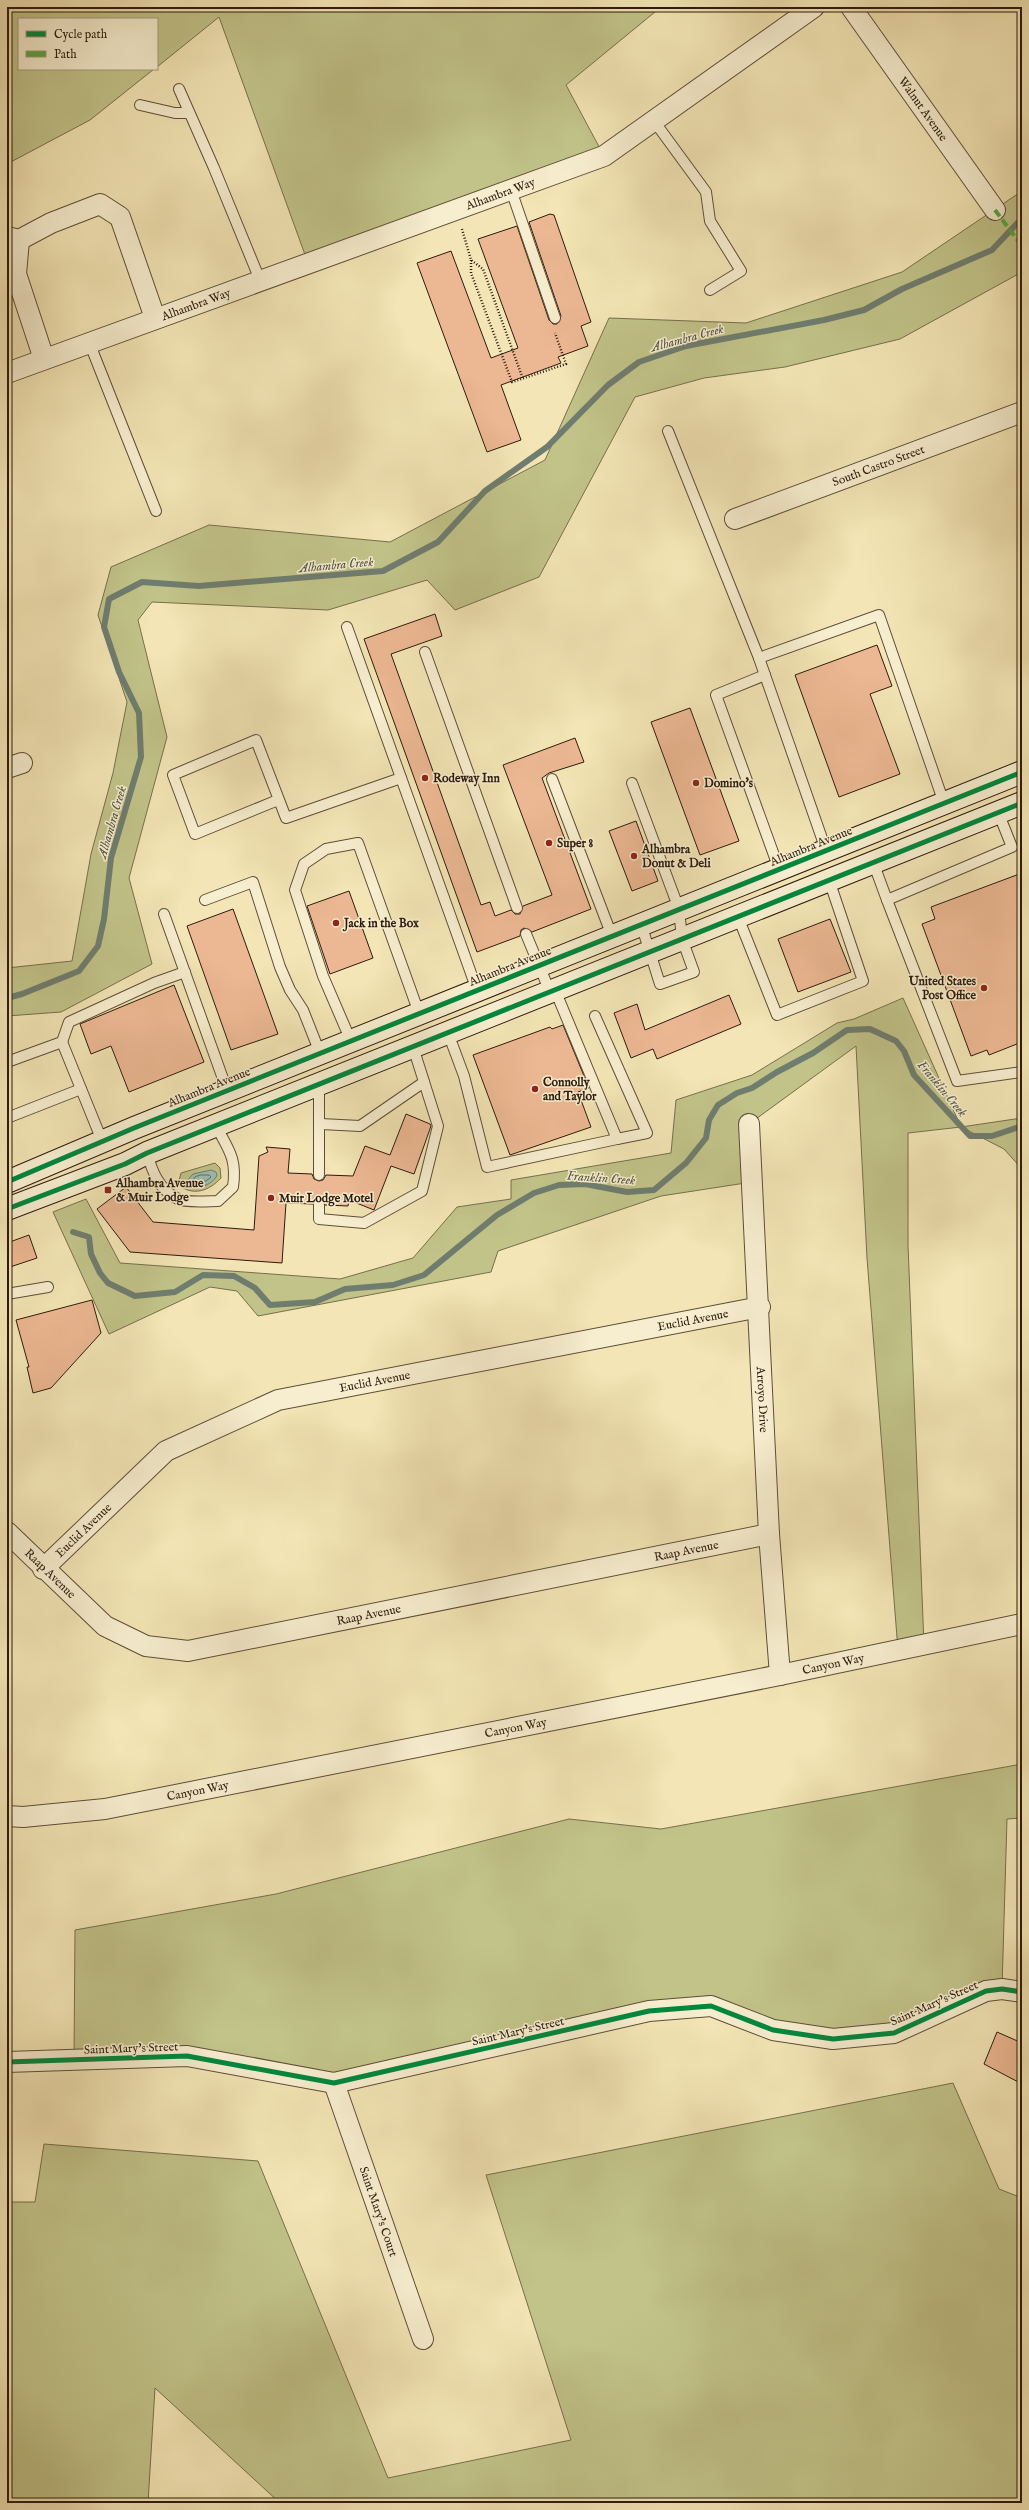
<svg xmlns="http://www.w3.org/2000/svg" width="1029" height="2510" font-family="'IM FELL English',serif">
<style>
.green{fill:#c1c389;stroke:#776f4c}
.water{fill:#9bbfb0;stroke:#6f7d6f}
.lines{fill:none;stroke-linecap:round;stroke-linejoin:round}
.shore{stroke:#646d5f;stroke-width:1}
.stream{stroke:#6f7d6f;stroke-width:6}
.building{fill:#ecb893;stroke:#2d1b0e}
.service-casing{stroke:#5e4e38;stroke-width:12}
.minor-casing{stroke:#5e4e38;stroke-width:22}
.secondary-casing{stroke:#2d1b0e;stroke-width:24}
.path{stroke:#2d1b0e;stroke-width:2.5;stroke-dasharray:1 2;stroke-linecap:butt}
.service{stroke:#f7eecf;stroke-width:10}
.minor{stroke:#f7eecf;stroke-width:20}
.secondary{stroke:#f7eecf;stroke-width:22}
.quiet{stroke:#54a941;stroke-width:4;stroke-dasharray:8 4;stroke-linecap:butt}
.cycleway-casing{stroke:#f7eecf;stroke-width:8}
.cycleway{stroke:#00873e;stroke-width:5}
.poi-dot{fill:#8f2418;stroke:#f7eecf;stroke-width:1.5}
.labels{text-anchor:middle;stroke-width:3;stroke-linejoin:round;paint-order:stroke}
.street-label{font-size:12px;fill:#2d1b0e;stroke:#f7eecf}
.poi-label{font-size:12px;font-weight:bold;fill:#2d1b0e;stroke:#f7eecf;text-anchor:start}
.water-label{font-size:13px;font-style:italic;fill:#545447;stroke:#f7eecf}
</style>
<rect width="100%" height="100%" fill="#f3e5b5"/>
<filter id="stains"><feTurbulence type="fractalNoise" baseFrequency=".005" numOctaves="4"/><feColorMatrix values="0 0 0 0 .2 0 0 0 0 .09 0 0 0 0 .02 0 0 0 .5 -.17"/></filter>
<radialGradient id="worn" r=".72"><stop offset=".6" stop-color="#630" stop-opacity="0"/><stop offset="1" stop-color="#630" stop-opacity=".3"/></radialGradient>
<g class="green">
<polygon points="7,7 661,7 566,85 604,156 308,263 219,17 157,67 157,19 19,19 19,69 154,69 90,120 7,164"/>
<polygon points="1022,191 1022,272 900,339 785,367 704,378 635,397 539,577 455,610 427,580 328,610 152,602 138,620 167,737 129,878 152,964 61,1012 7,1016 7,968 72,961 91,854 113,773 127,702 98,615 111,567 209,525 390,542 545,460 609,318 746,323 902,272"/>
<polygon points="903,998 961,1127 1022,1118 1022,1169 1004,1149 961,1127 908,1133 908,1245 924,1645 898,1650 867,1258 856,1046 749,1124 752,1182 661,1196 498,1251 491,1272 258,1316 237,1291 210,1287 109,1334 53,1212 86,1199 120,1263 340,1279 413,1258 457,1207 511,1199 511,1180 671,1153 676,1100 752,1075 837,1023 854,1019"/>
<path d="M215 1163 220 1168 221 1178C209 1191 192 1197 178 1184L181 1173Z"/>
<polygon points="1022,1764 1022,1818 1007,1819 1002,1989 946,2009 833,2039 711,2006 334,2083 187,2056 74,2060 75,1930 276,1894 569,1819 661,1829"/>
<polygon points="953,2083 999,2189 1022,2198 1022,2503 280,2503 155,2388 148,2503 7,2503 7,2202 35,2202 44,2144 258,2161 388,2478 571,2440 486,2175"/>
</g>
<path class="water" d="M211 1170 216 1172 217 1175C213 1186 193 1191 184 1184L193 1174Z"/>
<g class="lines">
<polygon class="shore" points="201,1175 209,1175 211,1177 206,1181 192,1182 195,1177"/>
<g class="stream">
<polyline points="7,998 22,994 79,971 98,946 104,919 111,858 141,757 139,713 119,672 104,627 109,599 142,582 199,586 383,571 438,542 485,491 547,447 608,385 639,362 686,346 824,320 864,310 902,289 992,250 1022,218"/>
<polyline points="73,1232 89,1237 91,1254 100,1273 108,1283 135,1296 175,1292 203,1275 234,1276 255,1288 270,1305 315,1302 345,1289 393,1285 424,1275 497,1215 534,1193 559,1185 585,1184 627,1192 654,1190 686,1163 706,1138 709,1120 718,1105 737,1093 752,1088 777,1072 813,1053 847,1030 870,1029 896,1041 904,1051 914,1075 970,1136 992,1136 1022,1126"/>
</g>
</g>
<g class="building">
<polygon points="550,214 554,215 591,322 581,326 588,346 558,357 561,363 501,385 521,440 487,452 417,263 451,251 491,358 518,348 478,239 517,226 549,320 553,324 557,324 561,316 529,222"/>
<polygon points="435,614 442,636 391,654 481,905 490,902 495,916 511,910 515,914 520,914 523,906 552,895 503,765 575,738 584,762 549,773 542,778 591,909 532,932 524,928 521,930 520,936 477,952 364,639"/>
<polygon points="877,645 892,686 870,694 900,774 839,797 795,675"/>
<polygon points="690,708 739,841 700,855 651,722"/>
<polygon points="636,821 658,881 632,891 609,831"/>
<polygon points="1022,873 1022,1042 989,1055 987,1050 971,1056 922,924 935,919 931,907"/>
<polygon points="349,891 373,958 330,974 307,906"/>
<polygon points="233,909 278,1034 231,1050 187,926"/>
<polygon points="830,919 851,972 798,992 778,939"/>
<polygon points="174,985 204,1062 129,1092 111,1046 91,1054 80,1024"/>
<polygon points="729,995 741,1024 657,1059 653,1049 631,1058 614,1013 637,1004 645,1030"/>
<polygon points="563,1025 589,1088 578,1092 591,1127 510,1155 473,1055 550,1027 552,1029"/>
<polygon points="406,1114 430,1124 431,1126 414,1174 391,1166 374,1210 349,1200 348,1206 325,1205 319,1199 313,1204 286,1203 282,1263 130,1252 97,1209 126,1187 153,1222 254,1230 259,1156 268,1152 266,1147 290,1149 288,1173 312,1174 314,1179 319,1181 323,1180 326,1175 353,1176 365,1146 390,1155"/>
<polygon points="29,1235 37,1258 7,1268 7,1243"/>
<polygon points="92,1300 101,1333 51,1388 33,1393 27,1367 29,1367 16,1320"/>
<polygon points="997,2032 1022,2043 1022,2084 984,2064"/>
</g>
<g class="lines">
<g class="service-casing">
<g id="service">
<polyline points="179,89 214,168 260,280"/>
<polyline points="140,105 175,113 188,113"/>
<polyline points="654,121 706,192 710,221 741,271 710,290"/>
<polyline points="511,190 555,318"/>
<polyline points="89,342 156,511"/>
<polyline points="668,431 759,658 826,850"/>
<polyline points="347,627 477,990"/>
<polyline points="425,652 517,908"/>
<polyline points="759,658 879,615 944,803"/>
<polyline points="765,675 716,695 779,869"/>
<polyline points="552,779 612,936"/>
<polyline points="632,783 679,909 682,939 694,972 660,984 641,924"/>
<polyline points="278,800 195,834 173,775 256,740 286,818 401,778"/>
<polyline points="873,862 887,900 1012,847 998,812"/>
<polyline points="205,900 253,882 280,967 290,990 303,1010 320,1053"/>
<polyline points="887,900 957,1081 1022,1072"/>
<polyline points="164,914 227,1090"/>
<polyline points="738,917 777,1015 863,981 829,880"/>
<polyline points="526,934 550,992"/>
<polyline points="595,1016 647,1133 617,1139"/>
<polyline points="448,1033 464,1076 487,1167 617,1139 555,990"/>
<polyline points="351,1041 323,976 295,890 304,864 326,849 358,843 419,1013"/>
<polyline points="62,1042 69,1022 154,983 185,972"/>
<polyline points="7,1062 62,1042 103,1143"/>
<polyline points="319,1085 319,1175"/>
<polyline points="7,1118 81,1089"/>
<polyline points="321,1124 360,1126 424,1082"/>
<path d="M147 1153C152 1171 159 1190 178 1199 185 1203 209 1201 218 1201L233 1187C237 1159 229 1150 216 1126"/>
<polyline points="319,1205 319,1219 364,1223 422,1191 438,1126 413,1047"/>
<polyline points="7,1294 48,1287"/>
</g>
</g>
<g class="minor-casing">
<g id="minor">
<path id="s1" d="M851 7 995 210"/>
<polyline points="7,237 19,240 51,223 100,204 120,217 155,318"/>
<polyline points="19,240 16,274 44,359"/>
<path id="s2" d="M7 373 604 156 814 7"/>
<path id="s3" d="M735 519 1022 412"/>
<polyline points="7,768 22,763"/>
<path id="s4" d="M749 1124 769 1534 780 1675"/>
<path id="s5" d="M7 1532 105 1626 146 1646 188 1651 769 1534"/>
<path id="s6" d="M43 1569 166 1451 278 1400 760 1307"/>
<path id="s7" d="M7 1816 23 1817 105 1809 780 1675 1022 1624"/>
<polyline points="7,2062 187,2056 334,2083 649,2011 711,2006 773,2030 833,2039 894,2033 986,1991 1002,1989 1022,1992"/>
<path id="s8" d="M334 2083 423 2339"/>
</g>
</g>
<g class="secondary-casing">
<g id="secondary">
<polyline points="7,1182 134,1128 1022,772"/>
<polyline points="7,1209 125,1164 147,1153 1022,803"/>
</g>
</g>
<g class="path">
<polyline points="462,229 471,260 483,269 523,379"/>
<polyline points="471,260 471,273 512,382 566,364 555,333"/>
</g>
<use href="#service" class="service"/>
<use href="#minor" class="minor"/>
<use href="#secondary" class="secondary"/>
<polyline class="quiet" points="995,210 1022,246"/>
<g class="cycleway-casing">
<g id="cycleway">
<polyline points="7,1182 134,1128 1022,772"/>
<polyline points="7,1209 125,1164 147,1153 1022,803"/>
<polyline points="7,2062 187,2056 334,2083 649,2011 711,2006 773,2030 833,2039 894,2033 986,1991 1002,1989 1022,1992"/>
</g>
</g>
<use href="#cycleway" class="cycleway"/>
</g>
<g class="poi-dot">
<circle cx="425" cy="778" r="4"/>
<circle cx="696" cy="783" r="4"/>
<circle cx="549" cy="843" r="4"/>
<circle cx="634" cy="856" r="4"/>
<circle cx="336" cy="923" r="4"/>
<circle cx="984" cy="988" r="4"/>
<circle cx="535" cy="1089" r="4"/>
<rect x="104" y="1186" width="8" height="8" rx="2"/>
<circle cx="271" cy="1198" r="4"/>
</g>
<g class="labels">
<g class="street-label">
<text dy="4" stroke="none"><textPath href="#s1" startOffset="125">Walnut Avenue</textPath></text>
<text dy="4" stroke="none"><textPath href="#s2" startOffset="525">Alhambra Way</textPath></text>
<text dy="4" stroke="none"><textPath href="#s2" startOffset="201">Alhambra Way</textPath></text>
<text dy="4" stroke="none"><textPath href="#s3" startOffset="153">South Castro Street</textPath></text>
<text transform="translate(811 846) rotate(-22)" y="4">Alhambra Avenue</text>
<text transform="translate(510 966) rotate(-22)" y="4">Alhambra Avenue</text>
<text transform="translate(209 1087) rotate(-22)" y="4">Alhambra Avenue</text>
<text dy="4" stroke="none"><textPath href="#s6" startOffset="716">Euclid Avenue</textPath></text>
<text dy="4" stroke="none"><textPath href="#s6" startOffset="392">Euclid Avenue</textPath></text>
<text dy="4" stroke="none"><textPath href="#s4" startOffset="276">Arroyo Drive</textPath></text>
<text dy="4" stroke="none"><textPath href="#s6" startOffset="56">Euclid Avenue</textPath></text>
<text dy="4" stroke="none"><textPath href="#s5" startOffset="732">Raap Avenue</textPath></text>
<text dy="4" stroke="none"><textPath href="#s5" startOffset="60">Raap Avenue</textPath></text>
<text dy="4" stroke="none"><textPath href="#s5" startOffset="408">Raap Avenue</textPath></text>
<text dy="4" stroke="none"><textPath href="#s7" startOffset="841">Canyon Way</textPath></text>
<text dy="4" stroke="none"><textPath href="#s7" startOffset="517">Canyon Way</textPath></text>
<text dy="4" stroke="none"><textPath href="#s7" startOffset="193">Canyon Way</textPath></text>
<text transform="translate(934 2003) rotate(-24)" y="4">Saint Mary's Street</text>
<text transform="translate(518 2031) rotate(-13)" y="4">Saint Mary's Street</text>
<text transform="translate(131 2048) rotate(-2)" y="4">Saint Mary's Street</text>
<text dy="4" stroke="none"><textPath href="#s8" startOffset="136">Saint Mary's Court</textPath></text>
</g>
<g class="poi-label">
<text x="433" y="782">Rodeway Inn</text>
<text x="704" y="787">Domino's</text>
<text x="557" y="847">Super 8</text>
<text x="642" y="853">Alhambra<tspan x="642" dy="14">Donut &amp; Deli</tspan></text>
<text x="344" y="927">Jack in the Box</text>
<text x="976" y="985" text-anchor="end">United States<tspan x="976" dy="14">Post Office</tspan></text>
<text x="543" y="1086">Connolly<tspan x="543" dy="14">and Taylor</tspan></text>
<text x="116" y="1187">Alhambra Avenue<tspan x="116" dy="14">&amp; Muir Lodge</tspan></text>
<text x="279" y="1202">Muir Lodge Motel</text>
</g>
<g class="water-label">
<text transform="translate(687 337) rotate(-15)" y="5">Alhambra Creek</text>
<text transform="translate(336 564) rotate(-5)" y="5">Alhambra Creek</text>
<text transform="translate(111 822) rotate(-74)" y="5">Alhambra Creek</text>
<text transform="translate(943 1088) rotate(50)" y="5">Franklin Creek</text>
<text transform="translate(601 1177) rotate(4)" y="5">Franklin Creek</text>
</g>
</g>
<rect width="1029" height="2510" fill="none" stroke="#f3e5b5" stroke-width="24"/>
<rect x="8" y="8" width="1013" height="2494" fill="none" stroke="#2d1b0e" stroke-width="2"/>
<rect x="12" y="12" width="1005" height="2486" fill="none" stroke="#2d1b0e"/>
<rect x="18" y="18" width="140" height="52" fill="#f7eecf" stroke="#a69a82"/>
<rect x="26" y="31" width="20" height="6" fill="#00873e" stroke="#a69a82"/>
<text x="54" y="38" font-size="12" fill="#2d1b0e">Cycle path</text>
<rect x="26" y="51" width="20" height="6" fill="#54a941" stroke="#a69a82"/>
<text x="54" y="58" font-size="12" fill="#2d1b0e">Path</text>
<rect width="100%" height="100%" filter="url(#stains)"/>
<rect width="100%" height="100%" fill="url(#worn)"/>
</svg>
